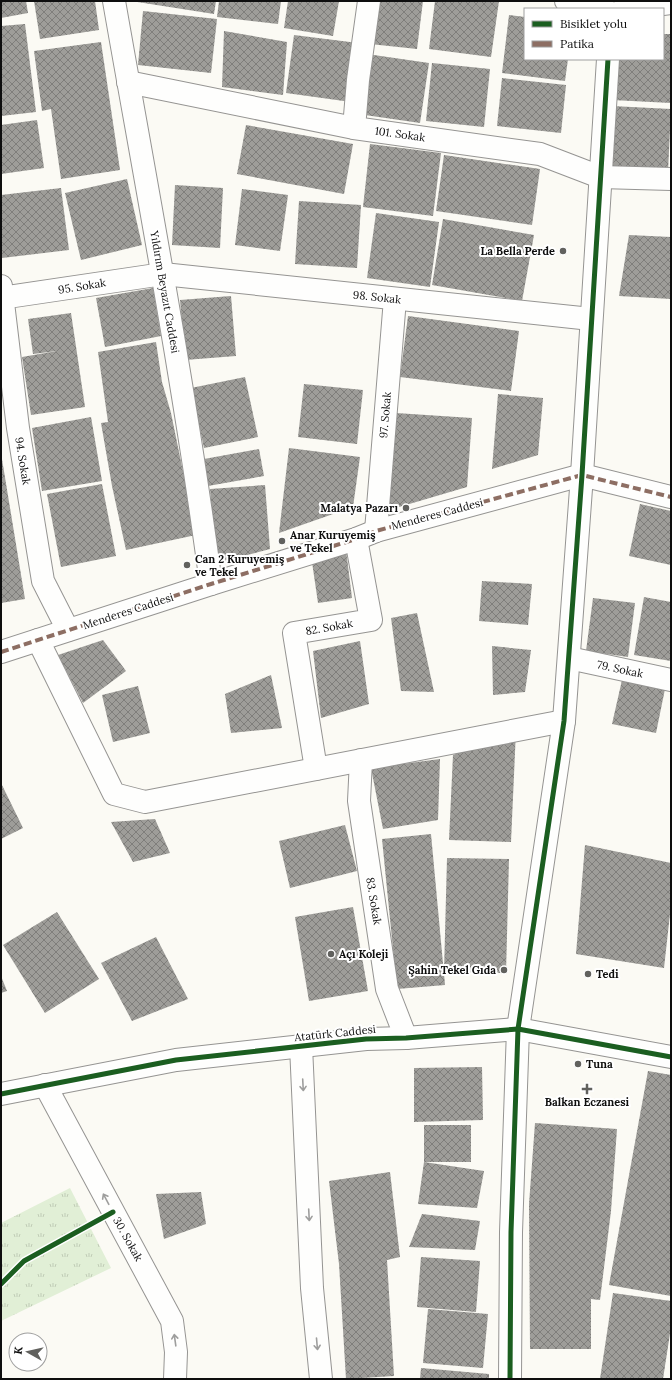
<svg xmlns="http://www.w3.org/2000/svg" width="672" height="1380" font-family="Lora,serif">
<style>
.grass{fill:url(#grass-tufts)}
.building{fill:url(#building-cross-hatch)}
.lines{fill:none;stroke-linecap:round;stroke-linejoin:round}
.pedestrian-casing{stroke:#959492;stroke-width:24}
.minor-casing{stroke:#959492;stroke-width:24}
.tertiary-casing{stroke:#959492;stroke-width:24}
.pedestrian{stroke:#fefefd;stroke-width:22}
.minor{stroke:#fefefd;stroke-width:22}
.tertiary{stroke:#fefefd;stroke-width:22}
.quiet{stroke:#8d6e63;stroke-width:4;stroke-dasharray:8 4;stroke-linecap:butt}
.cycleway-casing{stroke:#fff;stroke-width:8}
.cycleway{stroke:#1b5e20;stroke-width:5}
.oneway{stroke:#9e9e9d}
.poi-dot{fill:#61615e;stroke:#fff;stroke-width:1.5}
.labels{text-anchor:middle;stroke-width:4;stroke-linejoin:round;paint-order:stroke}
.street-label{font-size:11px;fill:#0e0e0e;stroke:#fff}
.poi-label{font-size:11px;font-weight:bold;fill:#0e0e0e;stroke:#fff;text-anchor:start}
</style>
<defs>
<pattern id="grass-tufts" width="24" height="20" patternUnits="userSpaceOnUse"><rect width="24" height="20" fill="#e1efd6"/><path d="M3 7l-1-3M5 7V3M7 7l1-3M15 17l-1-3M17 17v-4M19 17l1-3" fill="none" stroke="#c0ccb6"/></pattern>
<pattern id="building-cross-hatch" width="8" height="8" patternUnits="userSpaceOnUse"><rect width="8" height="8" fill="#9e9d99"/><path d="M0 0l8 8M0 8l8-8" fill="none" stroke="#7f7e7b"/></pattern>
</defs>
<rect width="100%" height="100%" fill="#fbfaf4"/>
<polygon class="grass" points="70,1188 111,1268 1,1321 1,1223"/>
<g class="building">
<polygon points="1,1 26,1 28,13 1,18"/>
<polygon points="34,1 95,1 99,30 40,39"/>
<polygon points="131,1 216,1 214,14"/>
<polygon points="219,1 281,1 278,24 217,17"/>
<polygon points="288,1 339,1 333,36 284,28"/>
<polygon points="375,1 423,1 417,49 370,44"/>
<polygon points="435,1 499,1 491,57 429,49"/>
<polygon points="143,11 217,19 211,73 138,65"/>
<polygon points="509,15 525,17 525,59 568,59 565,81 502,73"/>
<polygon points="25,24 36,112 1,116 1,26"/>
<polygon points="224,31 287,42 283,95 222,87"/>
<polygon points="663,34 671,34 671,103 612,100 614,59 663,59"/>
<polygon points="294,35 358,43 351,102 286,93"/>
<polygon points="101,42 120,170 61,179 51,109 42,111 34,51"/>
<polygon points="367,54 429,63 420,123 358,114"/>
<polygon points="432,63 490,69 484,127 426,121"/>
<polygon points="502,78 566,85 561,133 497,126"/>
<polygon points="612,106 671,109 668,172 608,169"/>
<polygon points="37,120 44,168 1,174 1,125"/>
<polygon points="246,125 353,144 344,194 237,174"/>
<polygon points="370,144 441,153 433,216 363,207"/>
<polygon points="444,155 540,169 532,225 436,211"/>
<polygon points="127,179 142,245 81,260 65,193"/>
<polygon points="175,185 223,188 220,248 172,245"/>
<polygon points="61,188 69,250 2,258 1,195"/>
<polygon points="242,189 288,195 280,251 235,245"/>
<polygon points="299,201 361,205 357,268 295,264"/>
<polygon points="376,213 439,222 430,287 367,278"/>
<polygon points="443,219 534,235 522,301 432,285"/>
<polygon points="629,235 671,237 671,299 619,296"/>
<polygon points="153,288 161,336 105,347 96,298"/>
<polygon points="231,296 236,356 185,360 180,300"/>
<polygon points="71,313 85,407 31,415 22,357 57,351 33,354 28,319"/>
<polygon points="408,316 519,331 511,391 400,377"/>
<polygon points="156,342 162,382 171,413 196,535 126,550 112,486 101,423 108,422 98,352"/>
<polygon points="245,377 258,437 204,448 191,388"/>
<polygon points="304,384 363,390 357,444 298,437"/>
<polygon points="498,394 543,398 538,455 492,469"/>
<polygon points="396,413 472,418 467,487 389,510"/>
<polygon points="91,417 102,481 42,491 32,428"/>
<polygon points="289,448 360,457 353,507 279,533"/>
<polygon points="259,449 264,476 208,486 204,459"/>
<polygon points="1,453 25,599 1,603"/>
<polygon points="102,484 116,556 61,567 47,494"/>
<polygon points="265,485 270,549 216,563 210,489"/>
<polygon points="640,504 671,511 671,565 629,556"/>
<polygon points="346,550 352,598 318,603 312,562"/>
<polygon points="482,581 532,584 528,625 479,621"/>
<polygon points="644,597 671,602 671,661 634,655"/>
<polygon points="593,598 635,603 628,657 586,651"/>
<polygon points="417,613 434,692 401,691 391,618"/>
<polygon points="103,640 126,671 83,703 58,655"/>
<polygon points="360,641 369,704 321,718 313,651"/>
<polygon points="492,646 531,650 525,692 493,695"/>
<polygon points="271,675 282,728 231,733 225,694"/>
<polygon points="622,680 665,689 656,733 612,724"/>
<polygon points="138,686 150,733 113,742 102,695"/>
<polygon points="516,730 511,842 449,840 453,755"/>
<polygon points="440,759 438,820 383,829 371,768"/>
<polygon points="1,783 23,828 1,839"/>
<polygon points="155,819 170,853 133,862 111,822"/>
<polygon points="345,825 357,871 290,888 279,841"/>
<polygon points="431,834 445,985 397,989 382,839"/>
<polygon points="585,845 671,863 671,905 664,968 576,954"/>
<polygon points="447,858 509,859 506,973 444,972"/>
<polygon points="353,907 368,991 309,1001 295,917"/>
<polygon points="57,912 99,979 45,1013 3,945"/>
<polygon points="156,937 188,999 132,1021 101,963"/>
<polygon points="1,976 7,991 1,993"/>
<polygon points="482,1067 483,1120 414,1122 414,1068"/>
<polygon points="648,1071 671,1075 671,1296 609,1285"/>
<polygon points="535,1123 617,1129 611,1211 600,1300 591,1299 591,1349 530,1349 529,1204"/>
<polygon points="424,1125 471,1125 471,1162 424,1162 484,1171 477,1208 418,1204 424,1162"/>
<polygon points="390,1172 400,1257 387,1260 394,1376 346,1379 339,1264 329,1181"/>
<polygon points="201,1192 206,1224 164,1239 156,1194"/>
<polygon points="422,1214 480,1221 475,1250 409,1247"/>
<polygon points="421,1257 480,1261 476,1312 417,1307"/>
<polygon points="613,1293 671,1301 671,1327 663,1379 600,1379"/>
<polygon points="428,1309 488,1314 483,1368 423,1363"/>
<polygon points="421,1368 489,1374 489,1379 420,1379"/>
</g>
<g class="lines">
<g class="pedestrian-casing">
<polyline id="pedestrian" points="1,652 211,584 356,539 376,531 582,475 671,497"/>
</g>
<g class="minor-casing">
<g id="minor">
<path d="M114 1C148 195 185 389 211 584"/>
<polyline points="566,1 605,9"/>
<polyline points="623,9 671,3"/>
<polyline points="128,82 354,128 540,154 600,177 671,179"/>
<polyline points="354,128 358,80 369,1"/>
<polyline points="1,286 18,428 43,581 68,630"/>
<polyline points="1,298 163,274 591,319"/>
<polyline points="376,531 395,299"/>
<polyline points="38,640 114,794 145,802 564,721"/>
<polyline points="569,658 671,680"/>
<polyline points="361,760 359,801 387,989 406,1038"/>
<polyline points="316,769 294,633 371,620 356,539"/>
<polyline points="301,1046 312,1288 321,1379"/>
<polyline points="45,1085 172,1321 176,1352 175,1379"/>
<polyline points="510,1379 511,1232 518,1029 564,721 582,475 608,59"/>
</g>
</g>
<g class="tertiary-casing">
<polyline id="tertiary" points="1,1094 176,1060 366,1039 406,1038 518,1029 671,1057"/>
</g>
<use href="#pedestrian" class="pedestrian"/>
<use href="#minor" class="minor"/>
<use href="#tertiary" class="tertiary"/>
<polyline class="quiet" points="1,652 211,584 356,539 376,531 582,475 671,497"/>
<g class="cycleway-casing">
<g id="cycleway">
<polyline points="1,1094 176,1060 366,1039 406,1038 518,1029 671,1057"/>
<polyline points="1,1284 24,1261 113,1212"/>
<polyline points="510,1379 511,1232 518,1029 564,721 582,475 608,59"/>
</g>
</g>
<use href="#cycleway" class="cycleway"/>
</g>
<defs><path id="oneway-shaft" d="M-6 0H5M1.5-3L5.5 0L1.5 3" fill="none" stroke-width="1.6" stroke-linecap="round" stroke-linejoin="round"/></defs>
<g class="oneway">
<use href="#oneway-shaft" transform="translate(303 1085) rotate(87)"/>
<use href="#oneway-shaft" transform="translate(106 1199) rotate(-118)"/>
<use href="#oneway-shaft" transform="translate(309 1215) rotate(87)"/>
<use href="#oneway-shaft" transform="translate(175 1340) rotate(-98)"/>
<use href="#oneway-shaft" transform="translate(317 1344) rotate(85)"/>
</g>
<g class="poi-dot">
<circle cx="563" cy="251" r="4"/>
<circle cx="406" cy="508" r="4"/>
<circle cx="282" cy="541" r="4"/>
<circle cx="187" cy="565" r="4"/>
<circle cx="331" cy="954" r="4"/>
<circle cx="504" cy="970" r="4"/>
<circle cx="588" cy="974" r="4"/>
<circle cx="578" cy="1064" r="4"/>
<path d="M585 1083h4v4h4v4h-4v4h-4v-4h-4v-4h4z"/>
</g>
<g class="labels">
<g class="street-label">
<text transform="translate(400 134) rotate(8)" y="4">101. Sokak</text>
<text transform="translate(82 286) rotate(-9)" y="4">95. Sokak</text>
<text transform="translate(165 292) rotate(80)" y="4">Yıldırım Beyazıt Caddesi</text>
<text transform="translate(377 297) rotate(6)" y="4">98. Sokak</text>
<text transform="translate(385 415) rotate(-85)" y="4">97. Sokak</text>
<text transform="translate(23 461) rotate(81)" y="4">94. Sokak</text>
<text transform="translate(437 514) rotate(-15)" y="4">Menderes Caddesi</text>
<text transform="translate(128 611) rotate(-18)" y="4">Menderes Caddesi</text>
<text transform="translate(329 627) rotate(-10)" y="4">82. Sokak</text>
<text transform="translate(620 669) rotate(12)" y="4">79. Sokak</text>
<text transform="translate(374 901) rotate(81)" y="4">83. Sokak</text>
<text transform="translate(335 1033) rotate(-6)" y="4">Atatürk Caddesi</text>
<text transform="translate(128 1239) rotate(61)" y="4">30. Sokak</text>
</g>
<g class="poi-label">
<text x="555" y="255" text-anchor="end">La Bella Perde</text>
<text x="398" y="512" text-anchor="end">Malatya Pazarı</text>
<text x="290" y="539">Anar Kuruyemiş<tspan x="290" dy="13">ve Tekel</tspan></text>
<text x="195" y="563">Can 2 Kuruyemiş<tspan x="195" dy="13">ve Tekel</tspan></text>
<text x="339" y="958">Açı Koleji</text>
<text x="496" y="974" text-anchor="end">Şahin Tekel Gıda</text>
<text x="596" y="978">Tedi</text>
<text x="586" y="1068">Tuna</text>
<text x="587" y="1106" text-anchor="middle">Balkan Eczanesi</text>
</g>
</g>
<rect width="672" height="1380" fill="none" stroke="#0e0e0e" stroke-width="4"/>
<rect x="524" y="8" width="140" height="52" fill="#ffffff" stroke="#9f9f9f"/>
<rect x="532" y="21" width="20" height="6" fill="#1b5e20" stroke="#9f9f9f"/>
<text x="560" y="28" font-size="12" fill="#0e0e0e">Bisiklet yolu</text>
<rect x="532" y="41" width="20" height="6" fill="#8d6e63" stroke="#9f9f9f"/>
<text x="560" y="48" font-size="12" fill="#0e0e0e">Patika</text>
<g transform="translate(28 1352) rotate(278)"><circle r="19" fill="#ffffff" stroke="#9f9f9f"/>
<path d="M0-3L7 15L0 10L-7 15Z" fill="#61615e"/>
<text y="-6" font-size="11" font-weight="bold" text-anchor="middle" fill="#0e0e0e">K</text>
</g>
</svg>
